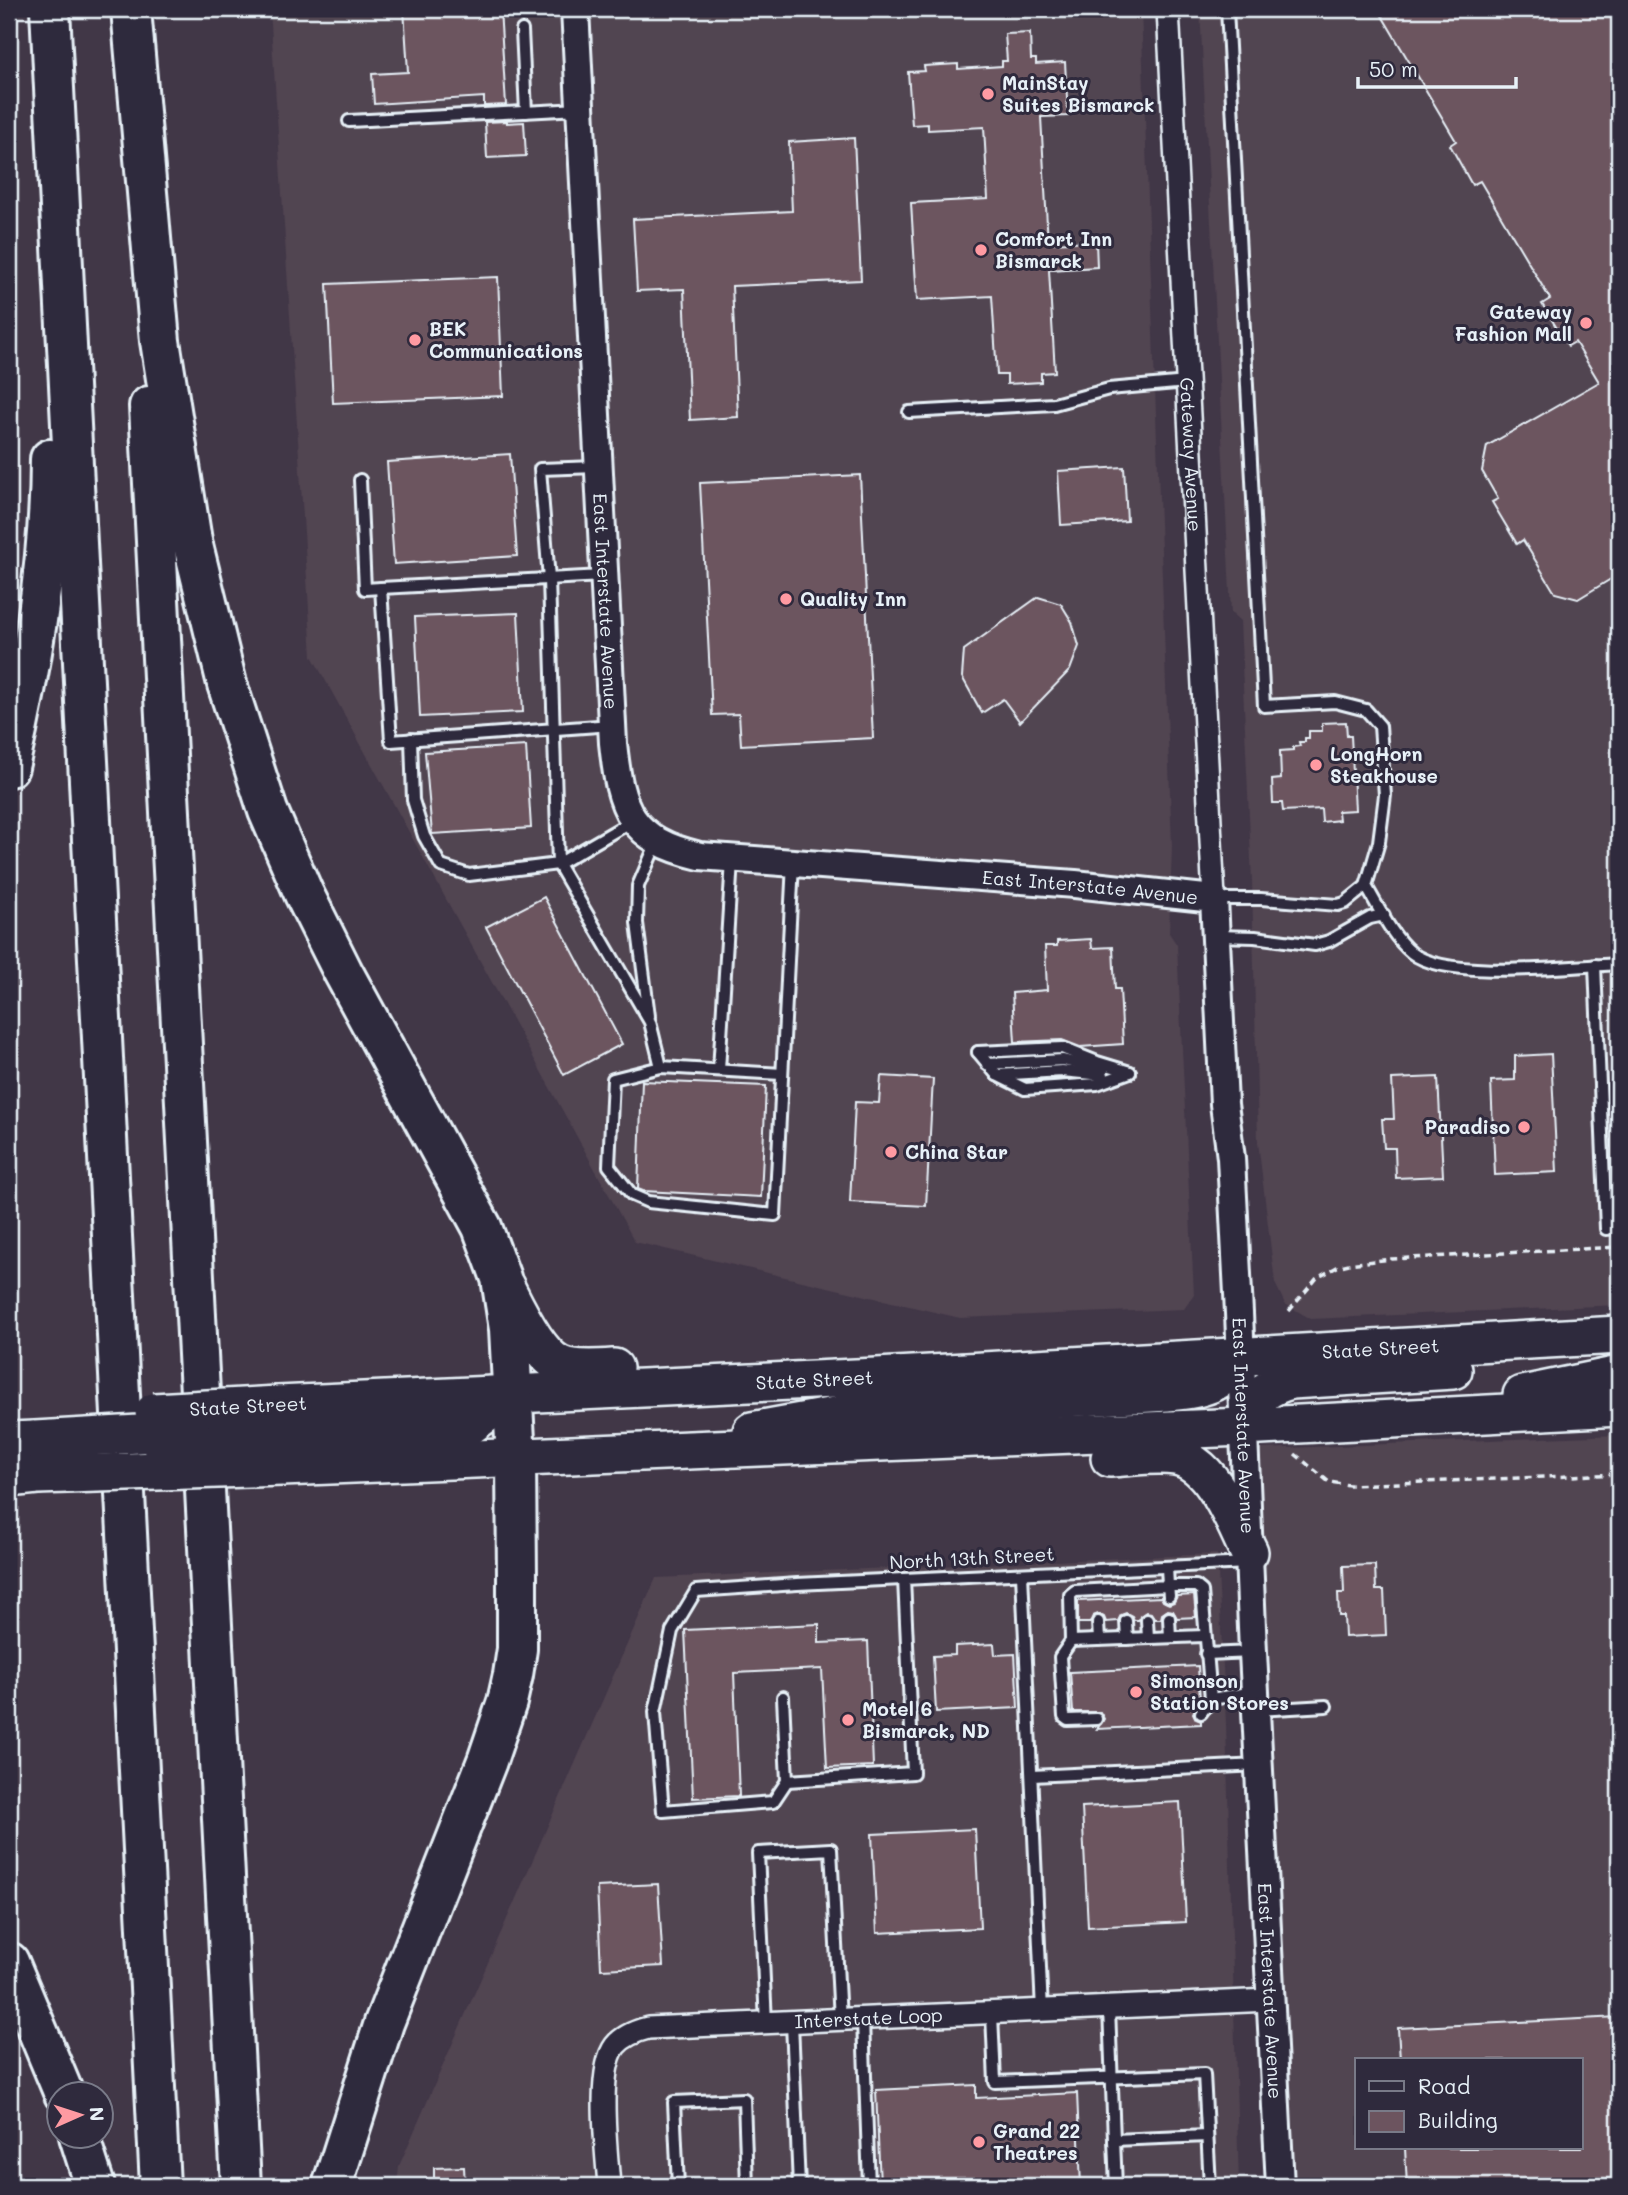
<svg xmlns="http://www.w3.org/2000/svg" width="1628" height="2195" font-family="Mali,sans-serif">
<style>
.built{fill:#514451;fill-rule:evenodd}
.building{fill:#6c545f;stroke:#e8f1f8;stroke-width:2}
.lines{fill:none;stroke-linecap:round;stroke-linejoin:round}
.service-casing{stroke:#e8f1f8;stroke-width:16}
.minor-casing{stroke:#e8f1f8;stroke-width:26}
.tertiary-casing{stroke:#e8f1f8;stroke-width:32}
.trunk-casing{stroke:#e8f1f8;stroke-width:42}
.motorway-casing{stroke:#e8f1f8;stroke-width:44}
.path{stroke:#e8f1f8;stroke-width:3.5;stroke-dasharray:7 5;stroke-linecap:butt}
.service{stroke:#2f2a3d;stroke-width:10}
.minor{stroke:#2f2a3d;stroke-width:21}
.tertiary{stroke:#2f2a3d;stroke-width:26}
.trunk{stroke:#2f2a3d;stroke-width:37}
.motorway{stroke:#2f2a3d;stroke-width:38}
.trunk-bridge-casing{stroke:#e8f1f8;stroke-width:42;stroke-linecap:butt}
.trunk-bridge{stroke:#2f2a3d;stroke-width:37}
.poi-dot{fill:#ff9aa2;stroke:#2f2a3d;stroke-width:2.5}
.labels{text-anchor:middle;stroke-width:6;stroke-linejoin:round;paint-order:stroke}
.poi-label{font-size:19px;font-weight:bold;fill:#e8f1f8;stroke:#2f2a3d;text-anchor:start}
.street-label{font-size:19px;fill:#e8f1f8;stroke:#2f2a3d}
</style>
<rect width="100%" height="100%" fill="#413747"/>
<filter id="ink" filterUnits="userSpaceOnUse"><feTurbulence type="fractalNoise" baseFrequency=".0143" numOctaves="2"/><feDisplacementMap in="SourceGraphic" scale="14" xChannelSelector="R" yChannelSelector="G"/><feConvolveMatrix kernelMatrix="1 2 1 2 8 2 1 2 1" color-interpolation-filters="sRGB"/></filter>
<g filter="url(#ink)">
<g class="built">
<polygon points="270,9 1141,9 1172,847 1169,933 1177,945 1194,1295 1184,1309 960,1318 635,1242 312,656"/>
<polygon points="1200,9 1619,9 1619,1305 1311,1319 1285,1304 1275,1283 1258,1142 1252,881 1240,621 1231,613"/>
<path d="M1619 1435V2186H1294L1260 1449ZM1357 2060H1581V2148H1357Z"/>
<polygon points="1217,1554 1226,1723 1239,2186 397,2186 399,2166 656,1578"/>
</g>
<g class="building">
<polygon points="404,9 500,9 506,105 484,106 484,97 374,104 372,74 408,72"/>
<polygon points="1378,9 1619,9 1619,574 1578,599 1555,593 1523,540 1517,544 1492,502 1498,499 1482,471 1487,446 1599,382 1575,342 1568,346 1542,304 1550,299 1480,181 1472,185 1450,145 1456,141"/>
<polygon points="1030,33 1031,59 1036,59 1036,64 1065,62 1068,116 1041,117 1048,243 1096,241 1097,267 1049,270 1055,372 1041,373 1041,382 1007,384 1007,375 997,375 992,296 917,300 911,203 988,199 984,127 928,130 928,124 912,125 908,72 925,71 924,66 958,64 958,69 1002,66 1002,61 1007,61 1005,34"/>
<polygon points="507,121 507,123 524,122 526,156 487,158 485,122"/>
<polygon points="854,138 861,280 732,286 738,417 690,420 684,289 637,291 633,219 792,211 789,142"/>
<polygon points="498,277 503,396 333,403 327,284"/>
<polygon points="510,454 517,556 394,564 387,462"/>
<polygon points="1124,467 1127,521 1061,525 1058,471"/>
<polygon points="860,475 873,738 741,745 739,714 712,715 700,483"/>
<polygon points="1038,597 1061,604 1072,622 1079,646 1070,670 1020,722 1003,699 982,713 962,677 964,650"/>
<polygon points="518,613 523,712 420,717 415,617"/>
<polygon points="1346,722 1347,736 1351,736 1355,810 1338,811 1339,820 1322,822 1321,809 1283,811 1282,803 1273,803 1272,780 1281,779 1280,751 1293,750 1293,747 1300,746 1299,742 1305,742 1305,738 1309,738 1309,731 1322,731 1322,723"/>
<polygon points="526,746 531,828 432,834 425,752"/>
<polygon points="544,897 622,1044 564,1075 486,927"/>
<polygon points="1091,939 1092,948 1113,947 1115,989 1120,989 1123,1044 1080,1047 1062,1040 1015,1042 1012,993 1047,990 1045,946 1057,946 1057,941"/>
<polygon points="1551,1054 1557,1172 1495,1175 1491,1081 1515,1080 1515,1056"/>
<polygon points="881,1076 933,1079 926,1206 850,1202 855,1102 879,1103"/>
<polygon points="1438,1077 1443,1176 1396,1178 1395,1148 1384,1148 1382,1119 1394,1119 1392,1079"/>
<polygon points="642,1081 766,1086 761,1197 643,1191 638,1189"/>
<polygon points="1375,1565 1376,1590 1384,1590 1386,1635 1345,1637 1344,1616 1339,1616 1338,1593 1344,1593 1343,1566"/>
<polygon points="1194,1595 1196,1617 1177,1618 1173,1611 1168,1610 1162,1614 1161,1619 1155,1619 1151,1613 1146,1612 1140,1616 1139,1620 1134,1620 1132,1616 1126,1613 1121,1615 1118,1621 1106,1622 1104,1617 1098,1614 1093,1616 1090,1623 1078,1623 1078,1601 1161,1597 1163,1601 1169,1604 1174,1602 1177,1596"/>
<polygon points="819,1624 819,1643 868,1641 873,1766 827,1768 822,1669 734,1673 739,1796 693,1798 685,1630"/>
<polygon points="994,1644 995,1655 1015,1654 1018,1708 936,1712 933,1656 955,1655 955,1646"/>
<polygon points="1198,1666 1200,1700 1193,1713 1196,1719 1201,1721 1201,1724 1097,1729 1104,1719 1100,1712 1073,1712 1070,1672"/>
<polygon points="1180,1802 1186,1922 1088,1927 1082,1807"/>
<polygon points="975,1829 980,1928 877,1933 872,1834"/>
<polygon points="658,1884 663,1966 601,1969 597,1887"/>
<polygon points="1619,2017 1619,2186 1407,2186 1405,2148 1581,2148 1581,2060 1400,2060 1398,2028"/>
<polygon points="976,2085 976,2098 1077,2093 1081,2186 880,2186 876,2090"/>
<polygon points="464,2167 465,2186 434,2186 434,2168"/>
</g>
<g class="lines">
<g class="service-casing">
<g id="service">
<path d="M1227 9 1264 706 1335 702 1366 710 1380 726 1385 795 1379 842 1366 886C1379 908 1392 937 1412 953 1447 981 1572 966 1619 964"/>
<polyline points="522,30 526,112"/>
<polyline points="349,121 580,109"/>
<polyline points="909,412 1054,404 1109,389 1187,382"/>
<polyline points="360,480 365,589 381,588"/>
<polyline points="603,576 381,588 391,741 612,725"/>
<polyline points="411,739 413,800 424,836 441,866 469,875 558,864 549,579 540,469 597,467"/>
<polyline points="634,820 558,864 650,1022 661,1067"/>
<polyline points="1215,899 1261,899 1338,905 1345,903 1366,886"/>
<polyline points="1216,936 1255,937 1315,945 1329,941 1370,918 1384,915"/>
<polyline points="1595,965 1606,1229 1619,1228"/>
<polyline points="649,1016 637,923 638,886 657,842"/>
<polyline points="978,1052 997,1075 1025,1089 1097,1084 1130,1072"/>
<polyline points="978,1052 1062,1048 1097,1062 1130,1072"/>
<polyline points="987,1064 1063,1060 1103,1070"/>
<polyline points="719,1070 732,860"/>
<polyline points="782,1074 661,1067 613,1079 609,1166 632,1195 648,1202 775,1215 793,863"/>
<polyline points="997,1075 1062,1071 1103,1075"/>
<polyline points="1022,1574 1042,2011"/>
<polyline points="1169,1596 1168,1586 1196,1586 1202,1591 1211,1699 1201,1713"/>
<polyline points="1169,1618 1170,1637"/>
<polyline points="1147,1620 1148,1638"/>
<polyline points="1126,1621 1127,1639"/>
<polyline points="1098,1622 1099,1640"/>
<polyline points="1071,1641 1204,1636"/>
<polyline points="1206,1654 1253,1652"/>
<polyline points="783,1697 787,1781 913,1773 904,1579"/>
<polyline points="1211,1699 1255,1692"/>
<polyline points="1256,1710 1326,1706"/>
<polyline points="1096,1719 1068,1720 1064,1717 1060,1657 1071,1641 1070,1595 1075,1591 1168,1586 1167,1567"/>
<polyline points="1032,1776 1259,1765"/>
<polyline points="787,1781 773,1802 663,1811 655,1712 672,1631 696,1591 797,1584 1249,1563"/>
<polyline points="1109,2008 1114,2140 1207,2136"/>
<polyline points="992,2014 995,2082 1204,2074 1210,2186"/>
<polyline points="863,2020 869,2186"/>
<polyline points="766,2023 758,1853 831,1849 840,2020"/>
<polyline points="792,2023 799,2186"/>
<polyline points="1114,2140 1116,2186"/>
<polyline points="678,2186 674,2102 744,2099 747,2186"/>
</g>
</g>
<g class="minor-casing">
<g id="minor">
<path id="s1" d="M1168 9 1214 899"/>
<path id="s2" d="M609 2186C607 2154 596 2071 615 2046 623 2036 636 2031 648 2028L1270 2000"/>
</g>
</g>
<g class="tertiary-casing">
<g id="tertiary">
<path id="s3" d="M575 9 613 743C620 810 630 840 700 856L1075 884 1214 899 1224 1104 1231 1158 1239 1313 1253 1652 1280 2186"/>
</g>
</g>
<g class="trunk-casing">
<g id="trunk">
<path d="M505 1286C516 1308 537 1353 559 1364 572 1371 599 1369 614 1368"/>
<polyline points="1522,1395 1619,1375"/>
<path id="s4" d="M278 1405 877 1377 1619 1335"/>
<path d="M1243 1427C1257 1399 1260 1388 1291 1380L1453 1370"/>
<path d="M752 1431 874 1409 1168 1392C1202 1388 1219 1387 1241 1357"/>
<polyline points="280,1440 446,1433 468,1427 513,1393"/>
<polyline points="9,1441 35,1440"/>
<path d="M1110 1458C1131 1457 1155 1453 1175 1456 1213 1462 1234 1522 1249 1552"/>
<polyline points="282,1467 1243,1427 1619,1407"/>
<polyline points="9,1478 37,1475"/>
</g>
</g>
<g class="motorway-casing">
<g id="motorway">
<polyline points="50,9 160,2186"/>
<polyline points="131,9 160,341 192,541 227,684 268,811 304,894 343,972 482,1227 501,1278 509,1329 516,1459 517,1576 517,1649 513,1675 507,1702 487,1761 384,2023 332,2186"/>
<polyline points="149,406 241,2186"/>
<path d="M9 767C32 667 50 562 50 459"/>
<polyline points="9,1962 64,2094"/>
<polyline points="79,2136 95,2186"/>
</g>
</g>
<g class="path">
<polyline points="1289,1311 1317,1278 1337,1267 1349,1264 1391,1259 1619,1247"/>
<polyline points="1295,1454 1329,1482 1349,1485 1619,1474"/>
</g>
<use href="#service" class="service"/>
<use href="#minor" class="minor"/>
<use href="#tertiary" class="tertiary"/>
<use href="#trunk" class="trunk"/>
<use href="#motorway" class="motorway"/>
<g class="trunk-bridge-casing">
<g id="trunk-bridge">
<polyline points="154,1412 278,1405"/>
<polyline points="35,1440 191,1431"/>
<polyline points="162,1447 280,1440"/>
<polyline points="37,1475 282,1467"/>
</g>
</g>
<use href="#trunk-bridge" class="trunk-bridge"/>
</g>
</g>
<g class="poi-dot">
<circle cx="988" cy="94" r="7"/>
<circle cx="981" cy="250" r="7"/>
<circle cx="1586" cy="323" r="7"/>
<circle cx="415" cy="340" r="7"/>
<circle cx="786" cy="599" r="7"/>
<circle cx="1316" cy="765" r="7"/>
<circle cx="1524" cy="1127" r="7"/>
<circle cx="891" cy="1152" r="7"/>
<circle cx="1136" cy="1692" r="7"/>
<circle cx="848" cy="1720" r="7"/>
<circle cx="979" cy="2142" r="7"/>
</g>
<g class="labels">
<g class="poi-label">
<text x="1002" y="90">MainStay<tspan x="1002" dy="22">Suites Bismarck</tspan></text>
<text x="995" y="246">Comfort Inn<tspan x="995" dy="22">Bismarck</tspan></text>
<text x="1572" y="319" text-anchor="end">Gateway<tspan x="1572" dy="22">Fashion Mall</tspan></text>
<text x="429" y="336">BEK<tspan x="429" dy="22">Communications</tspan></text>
<text x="800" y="606">Quality Inn</text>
<text x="1330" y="761">LongHorn<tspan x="1330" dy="22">Steakhouse</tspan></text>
<text x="1510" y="1134" text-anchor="end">Paradiso</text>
<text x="905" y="1159">China Star</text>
<text x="1150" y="1688">Simonson<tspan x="1150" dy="22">Station Stores</tspan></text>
<text x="862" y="1716">Motel 6<tspan x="862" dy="22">Bismarck, ND</tspan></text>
<text x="993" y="2138">Grand 22<tspan x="993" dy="22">Theatres</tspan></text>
</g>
<g class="street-label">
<text dy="7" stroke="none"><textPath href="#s1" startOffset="446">Gateway Avenue</textPath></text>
<text dy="7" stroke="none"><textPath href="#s3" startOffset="593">East Interstate Avenue</textPath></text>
<text dy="7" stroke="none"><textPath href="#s3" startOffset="1284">East Interstate Avenue</textPath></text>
<text dy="7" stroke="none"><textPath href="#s4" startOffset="1104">State Street</textPath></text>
<text dy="7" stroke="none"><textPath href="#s4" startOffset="537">State Street</textPath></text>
<text transform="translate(248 1406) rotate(-3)" y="7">State Street</text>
<text dy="7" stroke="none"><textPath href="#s3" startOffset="1936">East Interstate Avenue</textPath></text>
<text transform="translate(972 1558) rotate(-3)" y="7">North 13th Street</text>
<text dy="7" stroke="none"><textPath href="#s3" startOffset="2502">East Interstate Avenue</textPath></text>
<text dy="7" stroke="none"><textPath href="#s2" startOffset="401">Interstate Loop</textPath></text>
</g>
</g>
<rect width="1628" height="2195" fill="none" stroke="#2f2a3d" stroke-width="35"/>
<rect x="18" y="18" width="1593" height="2160" fill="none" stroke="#e8f1f8" stroke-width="2.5" filter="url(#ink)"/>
<rect x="1355" y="2058" width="228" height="91" fill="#2f2a3d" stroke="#797a88" stroke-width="2"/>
<rect x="1369" y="2081" width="35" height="10" fill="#2f2a3d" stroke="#797a88" stroke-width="2"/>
<text x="1418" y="2094" font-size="21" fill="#e8f1f8">Road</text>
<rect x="1369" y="2111" width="35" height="21" fill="#6c545f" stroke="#797a88" stroke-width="2"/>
<text x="1418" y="2128" font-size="21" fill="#e8f1f8">Building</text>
<g transform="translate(80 2115) rotate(87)"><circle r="33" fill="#2f2a3d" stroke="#797a88" stroke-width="2"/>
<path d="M0-5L12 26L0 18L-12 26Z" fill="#ff9aa2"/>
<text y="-10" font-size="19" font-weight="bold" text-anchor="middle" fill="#e8f1f8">N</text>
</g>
<path d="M1358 77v10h158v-10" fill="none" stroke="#e8f1f8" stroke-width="3.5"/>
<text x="1369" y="77" font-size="21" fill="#e8f1f8" stroke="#2f2a3d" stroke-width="5" paint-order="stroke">50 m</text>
</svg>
